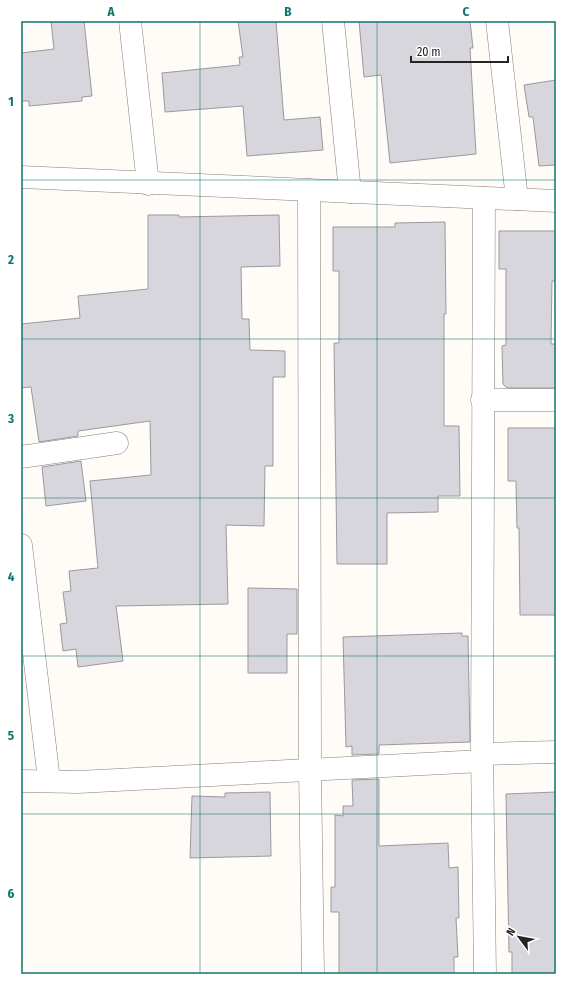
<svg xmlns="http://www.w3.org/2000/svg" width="577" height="995" font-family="'Fira Sans Condensed',sans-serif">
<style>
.building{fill:#d7d6dd;stroke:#9a99a0}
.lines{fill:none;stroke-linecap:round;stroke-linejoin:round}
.minor-casing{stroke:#837f79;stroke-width:23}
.tertiary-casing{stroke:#837f79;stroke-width:23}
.minor{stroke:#fff;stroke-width:22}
.tertiary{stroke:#fff;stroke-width:22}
.grid{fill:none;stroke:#0f766e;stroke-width:1;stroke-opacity:0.55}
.neatline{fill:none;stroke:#0f766e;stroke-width:1.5}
.grid-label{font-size:13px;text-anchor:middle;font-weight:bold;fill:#0f766e}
</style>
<rect width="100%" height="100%" fill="#fffbf6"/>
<g class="building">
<polygon points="51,21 84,21 92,96 82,97 82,101 29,106 29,101 21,101 21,53 54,49"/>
<polygon points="238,21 276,21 284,120 320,117 323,150 247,156 243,106 165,112 162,73 240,65 239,57 243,57"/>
<polygon points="359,21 470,21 473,48 470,48 476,154 390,163 381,75 364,77"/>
<polygon points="556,80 556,165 539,166 533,117 529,117 524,85"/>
<polygon points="148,215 179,215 179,217 279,215 280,266 241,267 242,319 249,319 250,350 285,351 285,377 273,377 273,466 265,466 264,526 226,525 228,604 116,606 123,661 78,667 76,649 63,651 60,624 67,623 63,592 71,591 69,571 98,568 90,481 151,475 150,421 78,431 78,436 39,442 31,387 21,388 21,324 80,318 78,296 148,289"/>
<polygon points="445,222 446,314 444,314 444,426 459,426 460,496 438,496 438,512 387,513 387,564 337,564 334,343 339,343 339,271 333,271 333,227 395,227 395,223"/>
<polygon points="499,231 556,231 556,281 552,281 551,344 556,344 556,388 507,388 503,384 502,346 506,345 506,269 499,269"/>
<polygon points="508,428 556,428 556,615 520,615 519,528 517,528 516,481 508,481"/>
<polygon points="81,461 86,501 46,506 42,467"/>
<polygon points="248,588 297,589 297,634 287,634 287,673 248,673"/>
<polygon points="462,633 462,636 468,636 470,742 379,745 379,754 352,755 352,746 346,747 343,637"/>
<polygon points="379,779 379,846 448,843 449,868 458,867 459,918 456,918 458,957 454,957 454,974 339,974 339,912 331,912 331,887 335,887 335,815 343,816 343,806 353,806 352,780"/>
<polygon points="270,792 271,856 190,858 192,796 225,797 225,793"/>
<polygon points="556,792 556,974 512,974 512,952 509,952 506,794"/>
</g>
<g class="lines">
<g class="minor-casing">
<g id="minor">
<polyline points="130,21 148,184"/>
<polyline points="333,21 350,192"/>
<polyline points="497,21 517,199"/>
<polyline points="309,190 310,770 313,974"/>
<polyline points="484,198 482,754 485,974"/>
<polyline points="482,400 556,400"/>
<polyline points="21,457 117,443"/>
<polyline points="21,545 49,780"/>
<polyline points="482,754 556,752"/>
<polyline points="21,781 78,782 482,761"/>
</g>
</g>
<g class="tertiary-casing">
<polyline id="tertiary" points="21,177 556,201"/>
</g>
<use href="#minor" class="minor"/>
<use href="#tertiary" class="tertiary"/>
</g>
<path class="grid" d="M200 21V974M377 21V974M21 180H556M21 339H556M21 498H556M21 656H556M21 814H556"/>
<rect width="577" height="995" fill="none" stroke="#ffffff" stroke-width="44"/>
<g transform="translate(519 937) rotate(302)" stroke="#ffffff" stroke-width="3" paint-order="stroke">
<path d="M0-3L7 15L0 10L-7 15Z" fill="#252421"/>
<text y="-6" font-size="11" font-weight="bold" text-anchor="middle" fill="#252421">N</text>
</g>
<path d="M411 56v6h97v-6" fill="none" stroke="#252421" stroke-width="2"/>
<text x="417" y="56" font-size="12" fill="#252421" stroke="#ffffff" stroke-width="3" paint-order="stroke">20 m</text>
<rect x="22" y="22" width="533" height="951" class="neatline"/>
<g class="grid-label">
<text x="111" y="16">A</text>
<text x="288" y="16">B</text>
<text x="466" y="16">C</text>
<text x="11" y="106">1</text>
<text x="11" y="264">2</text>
<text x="11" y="423">3</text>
<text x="11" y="581">4</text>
<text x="11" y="740">5</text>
<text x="11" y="898">6</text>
</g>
</svg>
